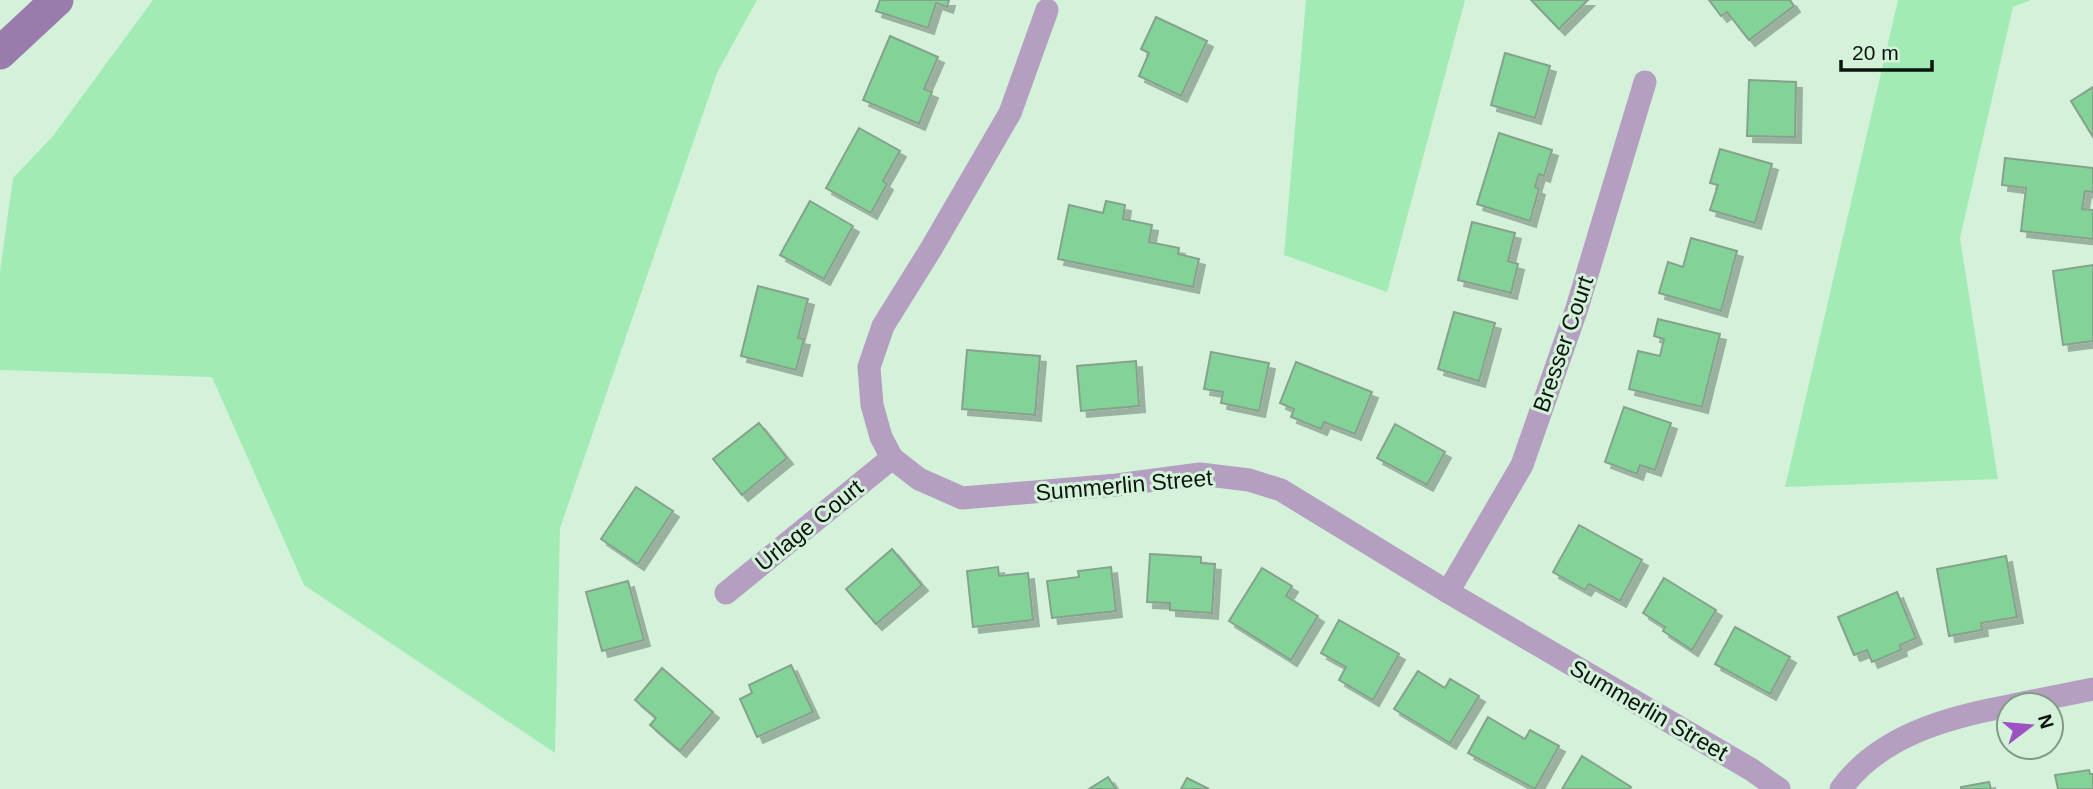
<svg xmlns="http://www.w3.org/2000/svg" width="2093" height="789" font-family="Helvetica,sans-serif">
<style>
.green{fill:#a3ebb5}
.building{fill:#83d399;stroke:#86a28c;stroke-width:2;filter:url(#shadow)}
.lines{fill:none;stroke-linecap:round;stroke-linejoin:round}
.minor{stroke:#b49fc0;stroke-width:23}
.secondary{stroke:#9a7cac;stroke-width:33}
.labels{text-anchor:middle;stroke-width:6;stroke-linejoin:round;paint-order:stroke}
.street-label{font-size:23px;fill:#0b150e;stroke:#d4f1da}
</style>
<defs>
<filter id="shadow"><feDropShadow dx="6" dy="6" stdDeviation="0" flood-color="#0004"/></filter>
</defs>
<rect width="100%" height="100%" fill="#d4f1da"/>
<g class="green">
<polygon points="153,0 757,0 717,73 560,528 555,753 304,585 212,377 0,370 0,272 13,178 53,136"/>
<polygon points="1306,0 1465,0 1387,292 1284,255"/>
<polygon points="1898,0 2031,0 2013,7 1960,238 1998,479 1785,487"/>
</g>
<g class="building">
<polygon points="880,0 949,0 947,7 936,3 928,28 876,11"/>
<polygon points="1531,0 1588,0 1559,29"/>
<polygon points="1709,0 1790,0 1794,6 1749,40 1727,12 1721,16"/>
<polygon points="1156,17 1207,41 1181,96 1139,76 1149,53 1141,49"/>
<polygon points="890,36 938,57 924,89 932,92 919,124 863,100"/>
<polygon points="1505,53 1550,66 1535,118 1491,105"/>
<polygon points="1749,80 1796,82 1795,137 1747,136"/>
<polygon points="2093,87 2093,137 2071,101"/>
<polygon points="859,128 900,151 883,181 887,184 871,213 826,188"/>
<polygon points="1499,133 1552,150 1544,176 1539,174 1535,187 1539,189 1530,221 1477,204"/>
<polygon points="1720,149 1772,164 1755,223 1710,210 1718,185 1710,183"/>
<polygon points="2005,158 2093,168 2093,192 2085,191 2082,209 2093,210 2093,239 2021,231 2026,188 2002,185"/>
<polygon points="810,201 853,226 824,279 780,255"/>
<polygon points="1106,201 1125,205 1123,219 1152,225 1149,242 1179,248 1178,254 1199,259 1193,287 1058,259 1069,205 1103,213"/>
<polygon points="1472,222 1515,233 1508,261 1518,264 1511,293 1458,280"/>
<polygon points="1691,238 1737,251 1721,311 1659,293 1668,262 1683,267"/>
<polygon points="2093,265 2093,341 2063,345 2053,271"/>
<polygon points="758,286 808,299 798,338 804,339 796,370 741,356"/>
<polygon points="1454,312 1495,323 1479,381 1438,369"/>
<polygon points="1658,319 1720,334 1702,407 1629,389 1638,351 1660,356 1664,339 1654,336"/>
<polygon points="967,350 1040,356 1035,415 962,409"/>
<polygon points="1211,352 1269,363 1259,411 1221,403 1223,392 1204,389"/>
<polygon points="1136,361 1139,406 1081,411 1077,366"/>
<polygon points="1296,362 1372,392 1355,434 1324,422 1321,429 1291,417 1294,409 1280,403"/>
<polygon points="1624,407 1671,423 1655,470 1640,465 1637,474 1605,462"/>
<polygon points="759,423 787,458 742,495 713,459"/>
<polygon points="1395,424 1445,452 1427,485 1377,458"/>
<polygon points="636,487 673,511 638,564 601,539"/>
<polygon points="1579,525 1642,560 1620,601 1589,584 1585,590 1553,572"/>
<polygon points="892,549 922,585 876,624 846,589"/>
<polygon points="1150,554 1201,557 1201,563 1215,564 1212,613 1170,610 1170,603 1147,602"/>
<polygon points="2006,556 2017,617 1981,623 1982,630 1949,636 1937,569"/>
<polygon points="998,567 999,576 1028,573 1033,620 973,627 967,571"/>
<polygon points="1111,567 1116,611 1052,618 1047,581 1079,577 1078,571"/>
<polygon points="1262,568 1292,586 1286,596 1318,616 1291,660 1229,621"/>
<polygon points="1664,578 1716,610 1692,650 1663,631 1665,627 1643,613"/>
<polygon points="628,581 644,640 602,651 586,592"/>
<polygon points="1897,592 1916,638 1900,645 1901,650 1872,662 1867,650 1854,655 1838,617"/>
<polygon points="1339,620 1399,654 1373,700 1339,680 1346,667 1321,653"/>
<polygon points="1735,627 1790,657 1770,694 1715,664"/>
<polygon points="791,665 813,712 757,737 740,699 752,693 749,685"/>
<polygon points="662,668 713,712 680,751 650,725 656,718 635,700"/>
<polygon points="1418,671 1445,688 1450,679 1479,696 1450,743 1394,709"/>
<polygon points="1488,717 1525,739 1530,730 1559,746 1535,789 1468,753"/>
<polygon points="1582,756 1631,787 1629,789 1562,789"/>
<polygon points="2089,770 2090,774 2093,774 2093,789 2058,789 2055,775"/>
<polygon points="1108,777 1116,789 1089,789"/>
<polygon points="1187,778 1209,789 1181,789"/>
<polygon points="1989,782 1991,789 1961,789 1961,787"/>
</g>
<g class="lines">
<g class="minor">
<polyline points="1047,10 1010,113 931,249 883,326 869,367 872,405 881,437 892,458 919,479 962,498 1117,485 1200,474 1249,480 1281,490 1448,592 1752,770 1779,789"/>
<polyline points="1448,592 1522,465 1577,308 1645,82"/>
<polyline points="726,593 892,458"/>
<polyline points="2013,705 2093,689"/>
<path d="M1841 789C1879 736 1948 717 2009 706"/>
</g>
<polyline class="secondary" points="0,53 57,0"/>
</g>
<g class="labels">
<g class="street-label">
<text transform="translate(1563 344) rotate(-71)" y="8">Bresser Court</text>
<text transform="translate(1124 485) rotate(-5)" y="8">Summerlin Street</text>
<text transform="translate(809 525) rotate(-39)" y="8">Urlage Court</text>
<text transform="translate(1649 710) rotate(30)" y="8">Summerlin Street</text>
</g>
</g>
<g transform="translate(2030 726) rotate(74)"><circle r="33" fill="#d4f1da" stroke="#849988" stroke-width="2"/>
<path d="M0-5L12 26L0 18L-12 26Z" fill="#9d51c3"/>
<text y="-10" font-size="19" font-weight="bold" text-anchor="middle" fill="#0b150e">N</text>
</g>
<path d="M1841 60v10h91v-10" fill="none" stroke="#0b150e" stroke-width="3.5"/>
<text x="1852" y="60" font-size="21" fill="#0b150e" stroke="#d4f1da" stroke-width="5" paint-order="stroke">20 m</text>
</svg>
